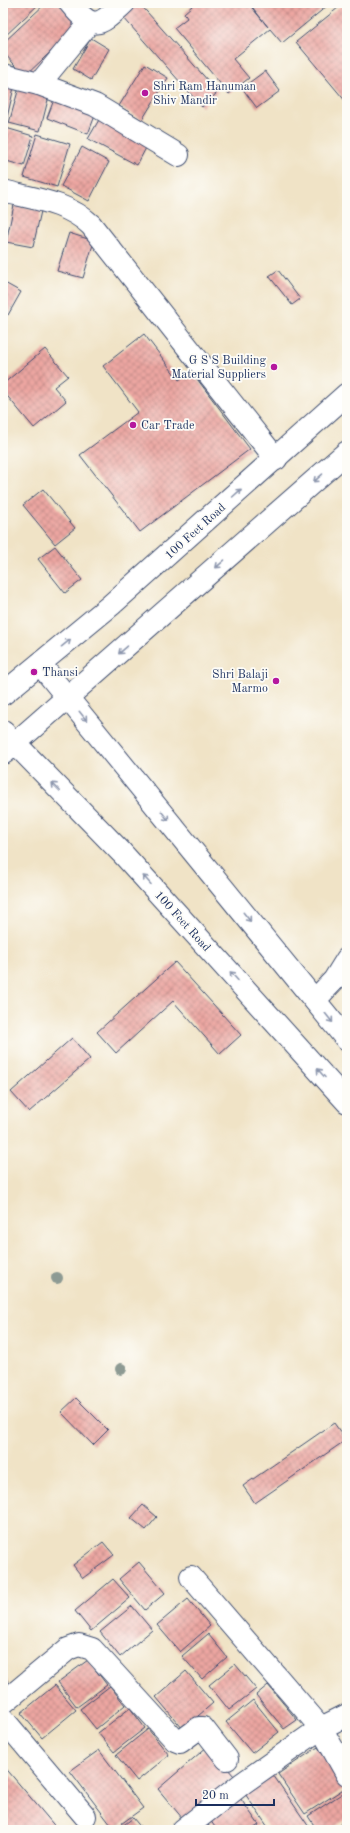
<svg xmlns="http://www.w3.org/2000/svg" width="350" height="1833" font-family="'Old Standard TT',serif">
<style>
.building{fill:url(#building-cross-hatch)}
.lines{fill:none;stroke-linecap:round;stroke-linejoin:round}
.minor-casing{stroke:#3b4a6e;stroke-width:24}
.major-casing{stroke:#3b4a6e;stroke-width:24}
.minor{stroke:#fff;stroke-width:22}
.major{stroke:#fff;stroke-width:22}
.tree{fill:#8d9a93}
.oneway{stroke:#8d97ae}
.poi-dot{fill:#b5179e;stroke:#fdfcf7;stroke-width:1.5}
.labels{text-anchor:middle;stroke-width:3.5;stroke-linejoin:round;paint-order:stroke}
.poi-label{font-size:12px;fill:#1b2f5e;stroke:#fdfcf7;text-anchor:start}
.street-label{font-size:12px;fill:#1b2f5e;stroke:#fdfcf7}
</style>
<defs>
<pattern id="building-cross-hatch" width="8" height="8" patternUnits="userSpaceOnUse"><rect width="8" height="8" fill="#eca6a1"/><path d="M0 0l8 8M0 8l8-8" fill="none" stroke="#be8886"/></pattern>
</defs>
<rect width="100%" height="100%" fill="#fdfcf7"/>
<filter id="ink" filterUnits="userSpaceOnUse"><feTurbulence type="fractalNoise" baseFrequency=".025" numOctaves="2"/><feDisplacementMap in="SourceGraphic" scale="8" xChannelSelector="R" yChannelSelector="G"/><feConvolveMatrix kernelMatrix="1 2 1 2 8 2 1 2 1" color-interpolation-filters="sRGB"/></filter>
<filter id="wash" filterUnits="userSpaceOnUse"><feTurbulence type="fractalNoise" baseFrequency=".012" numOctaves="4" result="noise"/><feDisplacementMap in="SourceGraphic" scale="16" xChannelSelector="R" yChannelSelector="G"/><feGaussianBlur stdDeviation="0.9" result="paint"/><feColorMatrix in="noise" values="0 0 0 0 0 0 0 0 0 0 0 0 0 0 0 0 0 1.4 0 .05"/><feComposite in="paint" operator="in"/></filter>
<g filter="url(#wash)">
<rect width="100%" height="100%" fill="#f0e3c6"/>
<g id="blocks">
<g class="building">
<polygon points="3,3 40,3 3,38"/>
<polygon points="46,3 58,3 79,25 25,76 3,52 3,43"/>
<polygon points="139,3 218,92 202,107 123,17"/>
<polygon points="190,3 248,3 268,27 249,3 325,3 327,6 282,43 270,29 233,59 249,78 229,94 174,28 187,18 184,13 192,6"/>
<polygon points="344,3 347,3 347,103 296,42"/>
<polygon points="91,38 109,49 91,80 73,69"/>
<polygon points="145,64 168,78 142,120 119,106"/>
<polygon points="265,71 280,91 257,108 242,88"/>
<polygon points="3,80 15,83 6,122 3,122"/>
<polygon points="20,84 50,92 40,131 9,123"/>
<polygon points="55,97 96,113 88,134 47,118"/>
<polygon points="100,118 148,144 137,165 88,139"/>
<polygon points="6,128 33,136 24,166 3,160 3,139"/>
<polygon points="37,134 70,144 57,187 24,177"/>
<polygon points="82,147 109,162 89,201 61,186"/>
<polygon points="14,205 41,211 33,247 6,242"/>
<polygon points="69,233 94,241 83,278 57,271"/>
<polygon points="278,270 300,299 292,305 269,276"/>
<polygon points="3,282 21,292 8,315 3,312"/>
<polygon points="144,334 179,380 191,371 250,449 140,532 80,455 138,412 103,366"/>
<polygon points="45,349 68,376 54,387 66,401 34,428 3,391 3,384"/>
<polygon points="43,489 75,528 55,544 23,505"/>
<polygon points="55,546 82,580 65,593 38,559"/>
<polygon points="175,962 241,1035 220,1054 173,1001 116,1053 97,1032"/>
<polygon points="72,1038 90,1059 29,1112 11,1092"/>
<polygon points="76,1398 108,1430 93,1445 61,1412"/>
<polygon points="334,1423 346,1440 255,1503 243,1486"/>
<polygon points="143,1505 157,1517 146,1530 131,1518"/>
<polygon points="103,1542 114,1555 83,1578 73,1565"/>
<polygon points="139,1562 165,1593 145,1610 119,1579"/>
<polygon points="113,1579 130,1598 91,1631 75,1611"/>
<polygon points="188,1599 210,1626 180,1652 157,1625"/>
<polygon points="132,1606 152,1630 120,1657 100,1632"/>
<polygon points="208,1634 227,1657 202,1679 182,1656"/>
<polygon points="88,1660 107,1685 77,1707 58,1682"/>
<polygon points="235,1664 256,1689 229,1710 209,1685"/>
<polygon points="186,1671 213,1703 183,1729 156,1697"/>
<polygon points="3,1675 8,1681 3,1685"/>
<polygon points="55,1685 76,1710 42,1738 21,1713"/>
<polygon points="268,1685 297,1720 284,1729 256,1695"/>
<polygon points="110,1686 125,1705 96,1729 80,1709"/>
<polygon points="253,1700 279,1732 252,1753 226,1722"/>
<polygon points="130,1708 145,1728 114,1752 98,1733"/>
<polygon points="148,1729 169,1755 137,1781 116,1755"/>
<polygon points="208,1746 234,1776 183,1819 158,1789"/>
<polygon points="318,1747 345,1788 305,1814 278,1774"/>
<polygon points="99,1750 143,1808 114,1829 70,1771"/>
<polygon points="3,1765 58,1830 3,1830"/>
<polygon points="269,1769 309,1827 304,1830 270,1830 241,1788"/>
<polygon points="346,1791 347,1819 330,1830 317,1830 308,1816"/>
<polygon points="238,1795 259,1825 251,1830 217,1830 208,1817"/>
<polygon points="133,1818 143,1830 117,1830"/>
<polygon points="206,1822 212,1830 195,1830"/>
</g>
</g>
</g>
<g filter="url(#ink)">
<use href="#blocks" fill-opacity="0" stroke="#3b4a6e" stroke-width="1"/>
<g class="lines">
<g class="minor-casing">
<g id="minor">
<path d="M70 3C94 33 100 25 124 3"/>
<polyline points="3,75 39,84 95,105 178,155"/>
<polyline points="39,84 90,22"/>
<path d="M3 191C34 199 67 202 91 225L276 459"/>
<polyline points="315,1000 334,980 347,959"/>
<polyline points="191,1577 321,1728 347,1774"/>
<polyline points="3,1703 68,1649 79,1645 92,1649 175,1740 180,1742 199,1728 203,1728 227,1759"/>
<polyline points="3,1719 85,1816"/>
<polyline points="183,1830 243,1783 321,1728 347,1715"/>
</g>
</g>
<g class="major-casing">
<g id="major">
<polyline points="40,664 347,1040"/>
<polyline points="3,694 111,605 347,394"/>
<polyline points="3,731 122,853 347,1102"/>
<polyline points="4,753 347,452"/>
</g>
</g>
<use href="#minor" class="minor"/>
<use href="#major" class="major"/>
</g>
<g class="tree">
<circle cx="57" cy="1278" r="6"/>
<circle cx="121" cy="1369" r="6"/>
</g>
<defs><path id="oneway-shaft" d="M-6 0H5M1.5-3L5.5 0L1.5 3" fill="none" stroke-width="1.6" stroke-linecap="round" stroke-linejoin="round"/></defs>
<g class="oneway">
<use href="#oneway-shaft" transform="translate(318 478) rotate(139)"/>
<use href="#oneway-shaft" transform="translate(237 493) rotate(-42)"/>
<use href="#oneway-shaft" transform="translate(220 564) rotate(139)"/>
<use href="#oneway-shaft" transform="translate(66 643) rotate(-39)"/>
<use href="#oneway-shaft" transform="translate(123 650) rotate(139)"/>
<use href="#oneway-shaft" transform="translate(83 716) rotate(51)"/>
<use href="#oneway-shaft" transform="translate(56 787) rotate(-135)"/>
<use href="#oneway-shaft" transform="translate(165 816) rotate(51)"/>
<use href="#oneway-shaft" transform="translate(147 880) rotate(-132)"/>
<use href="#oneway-shaft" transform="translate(247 917) rotate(51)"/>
<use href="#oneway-shaft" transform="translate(234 976) rotate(-132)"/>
<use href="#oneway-shaft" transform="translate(329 1018) rotate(51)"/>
<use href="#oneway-shaft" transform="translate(321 1073) rotate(-132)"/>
</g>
</g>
<g class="poi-dot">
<circle cx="145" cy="93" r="4"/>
<circle cx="274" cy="367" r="4"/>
<circle cx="133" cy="425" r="4"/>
<circle cx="34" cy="672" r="4"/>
<circle cx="276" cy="681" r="4"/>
</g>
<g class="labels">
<g class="poi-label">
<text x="153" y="90">Shri Ram Hanuman<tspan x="153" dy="14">Shiv Mandir</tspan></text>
<text x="266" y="364" text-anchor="end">G S S Building<tspan x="266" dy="14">Material Suppliers</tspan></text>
<text x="141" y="429">Car Trade</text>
<text x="42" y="676">Thansi</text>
<text x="268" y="678" text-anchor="end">Shri Balaji<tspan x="268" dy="14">Marmo</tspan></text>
</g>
<g class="street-label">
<text transform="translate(195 531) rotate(-42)" y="4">100 Feet Road</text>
<text transform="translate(183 921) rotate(48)" y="4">100 Feet Road</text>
</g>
</g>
<rect width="350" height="1833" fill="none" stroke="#fdfcf7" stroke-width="16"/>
<path d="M196 1799v6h78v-6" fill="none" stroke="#1b2f5e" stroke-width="2"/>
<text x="202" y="1799" font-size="12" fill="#1b2f5e" stroke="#fdfcf7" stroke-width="3" paint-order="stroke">20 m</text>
</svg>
